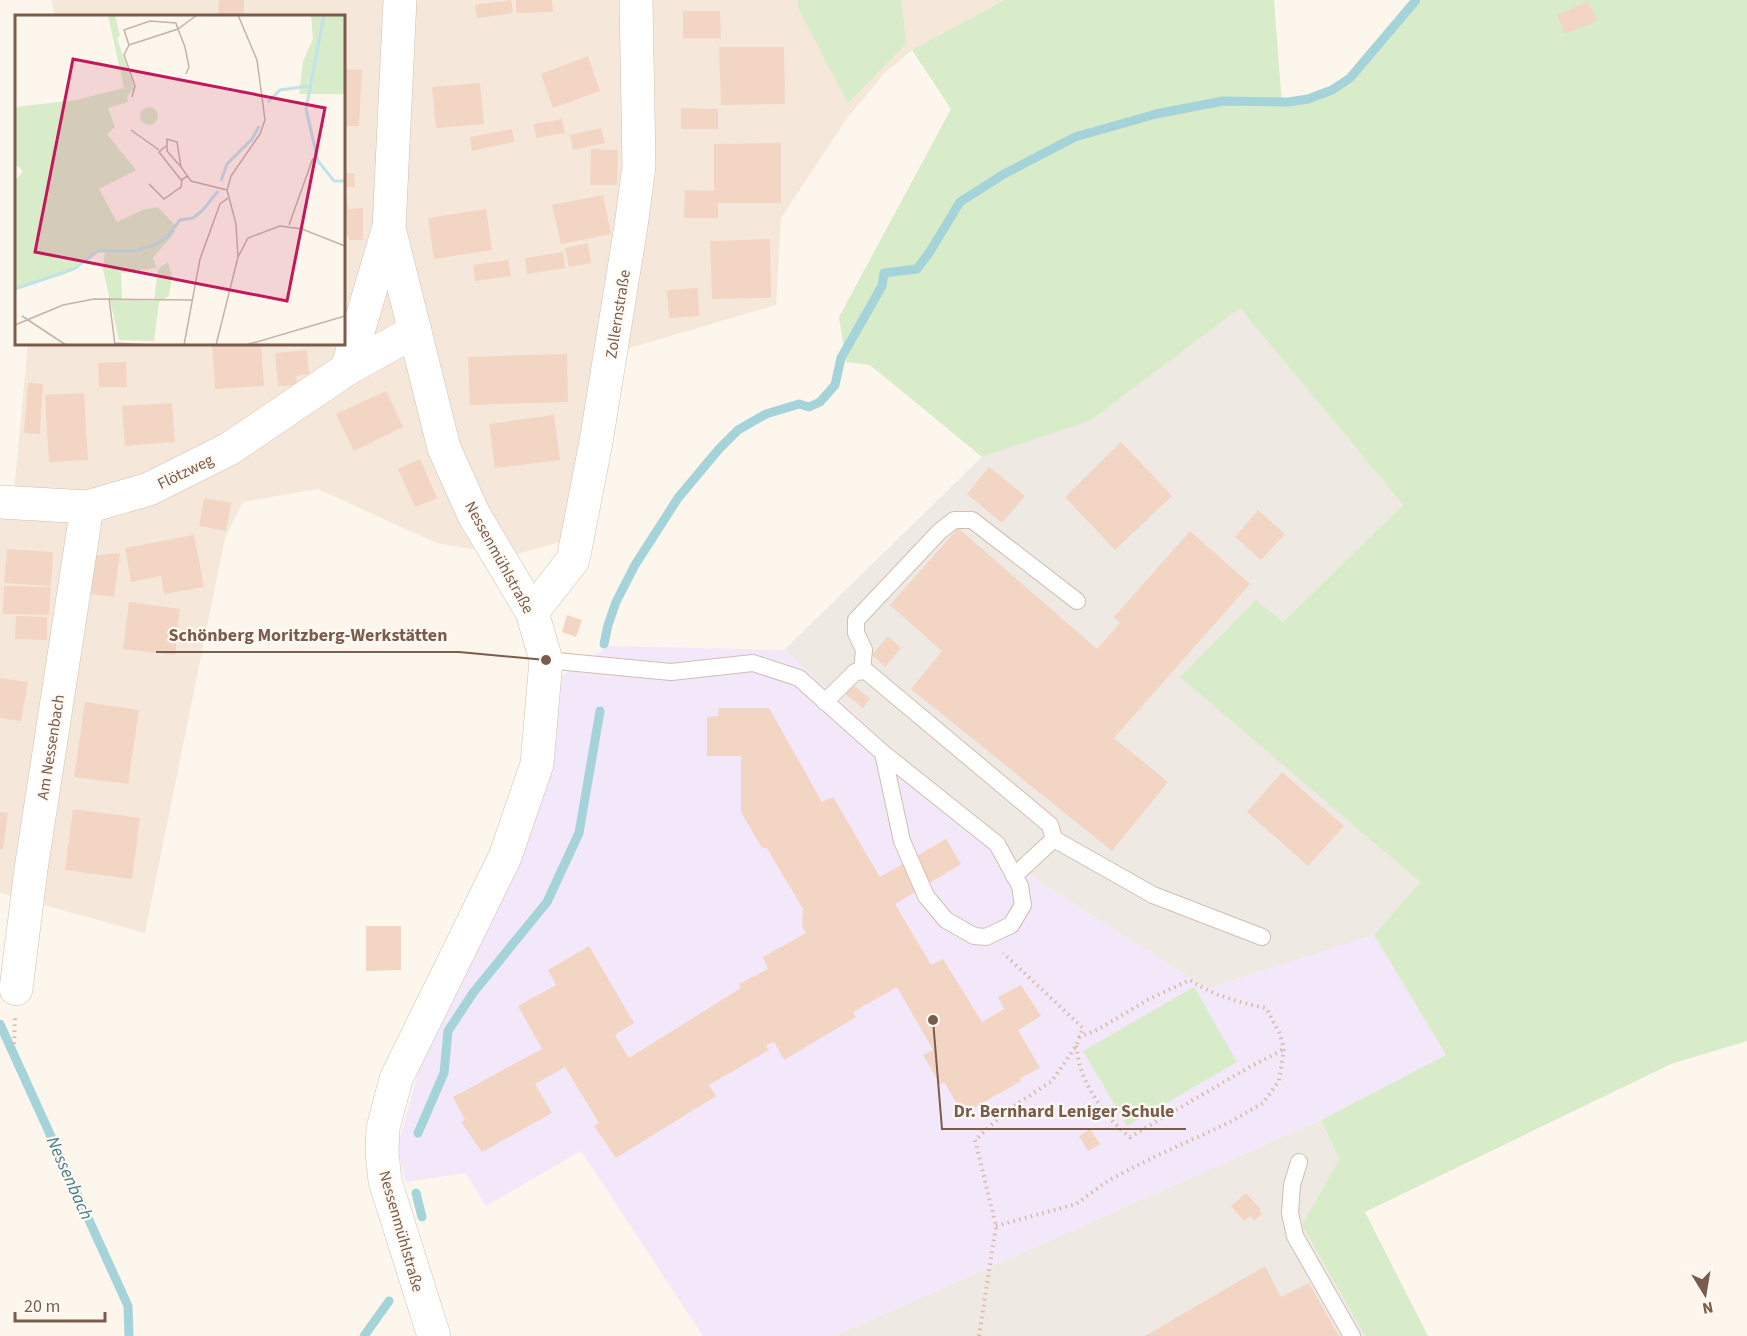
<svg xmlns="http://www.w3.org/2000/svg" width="1747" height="1336" font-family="'Source Sans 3',sans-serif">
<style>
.residential{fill:#f5e8da}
.industrial{fill:#efe9e4}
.education{fill:#f3e8fa}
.green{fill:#d8ecc9}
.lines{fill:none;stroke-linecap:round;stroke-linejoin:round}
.stream{stroke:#a5d3da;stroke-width:9}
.building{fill:#f3d5c3}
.lane-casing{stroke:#d1beb0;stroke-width:18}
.street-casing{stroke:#d1beb0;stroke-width:34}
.path{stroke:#d9b8a5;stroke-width:4;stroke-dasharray:1.5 4.5;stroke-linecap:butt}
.lane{stroke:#fff;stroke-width:16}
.street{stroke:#fff;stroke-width:33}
.labels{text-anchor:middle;stroke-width:4.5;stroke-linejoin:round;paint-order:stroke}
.street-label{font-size:16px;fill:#7a5c4d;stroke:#fffaf3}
.water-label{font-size:18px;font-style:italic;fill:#437c86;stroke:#fffaf3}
.inset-river{fill:none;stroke:#bfe3e8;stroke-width:3}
.inset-road{fill:none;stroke:#c5b3a7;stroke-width:1.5}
.view{fill:#c2185b;fill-opacity:0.15;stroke:#c2185b;stroke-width:3}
.inset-edge{fill:none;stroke:#7a5c4d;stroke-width:3}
.leader{fill:none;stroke:#7a5c4d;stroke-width:2}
.callout-dot{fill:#7a5c4d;stroke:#fffaf3;stroke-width:2}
.callout-label{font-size:18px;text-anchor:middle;font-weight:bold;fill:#7a5c4d;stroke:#fffaf3;stroke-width:4.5;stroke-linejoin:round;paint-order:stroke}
</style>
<rect width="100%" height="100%" fill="#fdf6ec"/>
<polygon class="residential" points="52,0 798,0 798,8 906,44 902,0 1004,0 912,50 884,74 848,117 781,218 776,305 623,350 589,534 511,556 436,543 318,489 243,502 225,538 145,933 0,893 0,489 14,490 28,344 344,344 344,16 54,16"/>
<g class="industrial">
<polygon points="1240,308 1403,505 1283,622 1181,677 1420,882 1374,935 1207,989 1038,881 784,650 982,457 1090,421"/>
<polygon points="1321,1120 1339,1159 1302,1225 1365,1336 834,1336"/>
</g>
<polygon class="education" points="609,646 784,650 1038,881 1207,989 1374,935 1446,1055 1321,1120 834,1336 703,1336 581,1151 486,1206 466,1173 406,1182 397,1149 424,1051 559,678"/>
<g class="green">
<polygon points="798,0 902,0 906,44 848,103 798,8"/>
<polygon points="1004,0 1274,0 1282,104 1311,99 1359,70 1422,0 1747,0 1747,1041 1671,1064 1365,1212 1428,1336 1365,1336 1302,1225 1339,1159 1321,1120 1446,1055 1374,935 1420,882 1180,677 1256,600 1283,622 1403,505 1240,308 1090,421 982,457 870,365 846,362 839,317 951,109 912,50"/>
<polygon points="1194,987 1237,1062 1127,1126 1083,1051"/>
</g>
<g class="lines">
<g class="stream">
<polyline points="604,644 608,625 616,602 635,565 678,498 719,449 738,430 766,414 799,404 809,407 820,402 835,385 841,358 882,286 884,273 917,269 929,253 960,202 1004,174 1075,137 1156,114 1223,101 1288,102 1308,99 1332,90 1350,78 1416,0"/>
<polyline points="0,1024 128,1306 129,1336"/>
<polyline points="418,1133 444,1073 448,1031 473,993 547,902 579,833 600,711"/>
<polyline points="416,1193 422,1217"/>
<polyline points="364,1336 389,1301"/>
</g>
</g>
<g class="building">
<polygon points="219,0 244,0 244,16 218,16"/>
<polygon points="511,0 513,13 477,18 475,5"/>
<polygon points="516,0 552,0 553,12 516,13"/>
<polygon points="1588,1 1597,21 1565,34 1557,15"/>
<polygon points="683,11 720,11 721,38 683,38"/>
<polygon points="719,47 784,47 785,104 721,105"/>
<polygon points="588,56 600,91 553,108 541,74"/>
<polygon points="344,69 362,70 359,126 344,126"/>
<polygon points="480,83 484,124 436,128 432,87"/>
<polygon points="681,108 718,109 718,129 681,129"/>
<polygon points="562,119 565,133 536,138 534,124"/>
<polygon points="601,128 605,143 573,150 570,135"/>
<polygon points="512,129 514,142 472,151 470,137"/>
<polygon points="781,143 781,203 718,203 718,218 684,218 685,190 714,191 714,144"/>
<polygon points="591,149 618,150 617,185 590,185"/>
<polygon points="344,173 354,173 355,187 344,187"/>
<polygon points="347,195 348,209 363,208 363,240 349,240 349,236 344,236 344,196"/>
<polygon points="603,195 611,234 561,244 552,205"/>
<polygon points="486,209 492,250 434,259 428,218"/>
<polygon points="770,239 771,298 712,299 710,241"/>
<polygon points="588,243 591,263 569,267 565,248"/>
<polygon points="563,252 565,268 527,274 525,258"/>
<polygon points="508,260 511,276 475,281 473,265"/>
<polygon points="698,288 699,316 669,318 667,290"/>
<polygon points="212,344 261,344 264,386 215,389"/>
<polygon points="307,350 309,374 296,376 297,385 278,386 275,353"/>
<polygon points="567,354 568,402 470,405 468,357"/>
<polygon points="126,362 127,387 99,387 98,363"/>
<polygon points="28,383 43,384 40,434 24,433"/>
<polygon points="386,391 403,427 354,451 336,414"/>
<polygon points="84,393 88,460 49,462 45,395"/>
<polygon points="172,403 175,442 125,446 122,406"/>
<polygon points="554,415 560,460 495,468 489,424"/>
<polygon points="1121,442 1172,496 1115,550 1065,497"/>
<polygon points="420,459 437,498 415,507 398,469"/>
<polygon points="989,467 1025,496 1002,523 967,494"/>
<polygon points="204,498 231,503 226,531 199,526"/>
<polygon points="1258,510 1285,534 1261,560 1235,537"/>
<polygon points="958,528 1097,649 1120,623 1114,617 1190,531 1250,584 1114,738 1168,782 1112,851 911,689 942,651 890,605"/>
<polygon points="194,535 204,587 164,594 161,576 131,582 125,548"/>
<polygon points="7,549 53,552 51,586 4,583"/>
<polygon points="120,553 114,597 84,593 89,556"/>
<polygon points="4,586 51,587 49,615 3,614"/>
<polygon points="129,602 180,609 175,655 123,649"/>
<polygon points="567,615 582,620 576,637 562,632"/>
<polygon points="16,616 47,617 47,640 15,639"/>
<polygon points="888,636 901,648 885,667 872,655"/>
<polygon points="0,678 28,682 21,721 0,718"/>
<polygon points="853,685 870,699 863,708 845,694"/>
<polygon points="85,702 139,710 128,784 74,777"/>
<polygon points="719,708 769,708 822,802 833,797 880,877 946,839 961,864 895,904 931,965 943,959 982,1022 1004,1009 998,997 1021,985 1041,1016 1018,1030 1040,1068 1020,1078 1021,1081 963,1114 944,1082 940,1084 923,1055 933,1050 897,987 853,1012 856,1017 784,1060 774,1042 766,1045 769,1050 709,1085 716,1096 616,1158 594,1126 599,1123 565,1067 535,1084 552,1113 482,1152 461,1122 465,1120 453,1097 542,1049 518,1006 556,985 548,970 589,946 634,1023 615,1035 629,1058 741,988 739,984 768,969 763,957 806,933 802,927 803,909 767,848 762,848 741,812 741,756 707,756 707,717 718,716"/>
<polygon points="1282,772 1344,826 1308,866 1247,812"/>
<polygon points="73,809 140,818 132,879 65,870"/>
<polygon points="0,812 8,813 3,849 0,849"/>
<polygon points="366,926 401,926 401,970 366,971"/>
<polygon points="1090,1129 1100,1144 1088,1151 1079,1136"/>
<polygon points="1246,1193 1261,1210 1259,1210 1262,1214 1254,1221 1251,1216 1244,1221 1231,1206"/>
<polygon points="1265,1266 1281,1297 1309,1283 1339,1336 1145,1336"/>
</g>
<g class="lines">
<g class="lane-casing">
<g id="lane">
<polyline points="546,660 671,672 753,663 799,678 883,753 902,841 926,896 946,920 974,936 986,937 1011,925 1023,905 1020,886 997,844 883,753"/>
<polyline points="862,671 864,650 856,633 856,620 939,532 954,520 972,520 1077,601"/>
<polyline points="825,702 855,672 866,671 1050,825 1054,839 1014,876"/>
<polyline points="1054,839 1153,895 1262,937"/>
<polyline points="1299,1162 1292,1185 1290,1213 1295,1236 1352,1336"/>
</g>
</g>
<g class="street-casing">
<g id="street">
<polyline points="400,0 389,228 444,448 474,515 532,612 546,660 537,764 505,857 396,1079 383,1128 382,1152 385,1181 434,1336"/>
<polyline points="347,369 415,331"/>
<polyline points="0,502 87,507 149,489 229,449 347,369 388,230"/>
<polyline points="532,612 573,560 596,442 631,226 639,166 636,0"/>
<polyline points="16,989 31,869 87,507"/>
</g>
</g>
<g class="path">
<polyline points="14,1044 15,1018"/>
<path d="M1076 1046C1078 1054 1078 1062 1081 1069 1089 1094 1110 1122 1130 1137L1246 1069 1284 1049"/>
<path d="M996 1226 1076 1204 1109 1180 1154 1157 1228 1123 1263 1103 1279 1081 1284 1049 1280 1034 1266 1008C1237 1002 1215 996 1190 980L1149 999 1097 1030 1079 1037"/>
<polyline points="979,1336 996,1226 975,1140 1009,1109 1052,1081 1076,1046 1083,1028 1003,953"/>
</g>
<use href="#lane" class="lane"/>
<use href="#street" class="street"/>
</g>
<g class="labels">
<g class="street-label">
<text transform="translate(617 314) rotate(-81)" y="6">Zollernstraße</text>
<text transform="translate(185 471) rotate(-26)" y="6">Flötzweg</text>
<text transform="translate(500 557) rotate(61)" y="6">Nessenmühlstraße</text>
<text transform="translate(50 747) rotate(-81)" y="6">Am Nessenbach</text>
<text transform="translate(402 1231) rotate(74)" y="6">Nessenmühlstraße</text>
</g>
<g class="water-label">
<text transform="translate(70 1178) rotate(66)" y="6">Nessenbach</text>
</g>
</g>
<g transform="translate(15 15)">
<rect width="330" height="330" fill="#fdf6ec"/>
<path d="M93 0H100L105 21 102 23 119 73 112 81 113 87 93 93 100 112 92 119 121 155 84 174 102 207 127 195 143 192 160 210V217L138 243 142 253 106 258 107 284 139 286 143 254 153 247 157 262 154 281 144 287 139 326 104 325 88 254 90 235 78 238 48 260 0 273V166L8 156 0 149V92L61 85 109 73ZM296 0H330V79H284L288 46 298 24ZM125 101a9 9 0 1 1 18 0a9 9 0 1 1-18 0Z" fill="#d8ecc9"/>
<path class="inset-river" d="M309 0 291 94 303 146 319 166H330M253 87 265 75 293 71M206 166 212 149 237 124 244 111M0 274 59 254 83 236H121L139 230 152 222 165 205 178 203 188 195 203 176"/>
<path class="inset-road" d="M114 30 109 40 120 71 117 82M171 59 174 52 170 32 163 14 161 8 135 6 109 15 114 30 163 14 182 0M116 115 144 135M151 131 144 137 166 165 173 161M166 152 152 136V124L162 127 166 152 176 166 212 175M134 169 149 184 166 172 167 165M274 210 298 143M223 242 233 223 265 211 287 214 330 231M94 283 100 330M7 301 51 330M0 310 48 290 79 284 177 285M100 328 136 330M169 330 185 244 205 189 213 183M201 330 223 242 221 209 212 175 216 161 245 119 250 105 242 45 223 0M231 330 330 301"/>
<path class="view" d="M58 44 310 93 272 286 20 237Z"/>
<rect width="330" height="330" class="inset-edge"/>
</g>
<path class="leader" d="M546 660L459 652H156M933 1020L942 1129H1186"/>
<g class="callout-dot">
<circle cx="546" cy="660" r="6"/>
<circle cx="933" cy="1020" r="6"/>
</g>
<g class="callout-label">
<text x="308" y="641">Schönberg Moritzberg-Werkstätten</text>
<text x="1064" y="1117">Dr. Bernhard Leniger Schule</text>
</g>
<g transform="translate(1705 1294) rotate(169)" stroke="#fffaf3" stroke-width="4.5" paint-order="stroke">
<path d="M0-4.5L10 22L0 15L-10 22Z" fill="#7a5c4d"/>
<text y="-9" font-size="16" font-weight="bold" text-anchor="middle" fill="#7a5c4d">N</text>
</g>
<path d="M15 1312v9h90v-9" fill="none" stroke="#7a5c4d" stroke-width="3"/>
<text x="24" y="1312" font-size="18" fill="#7a5c4d" stroke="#fffaf3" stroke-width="4.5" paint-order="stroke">20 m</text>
</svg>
